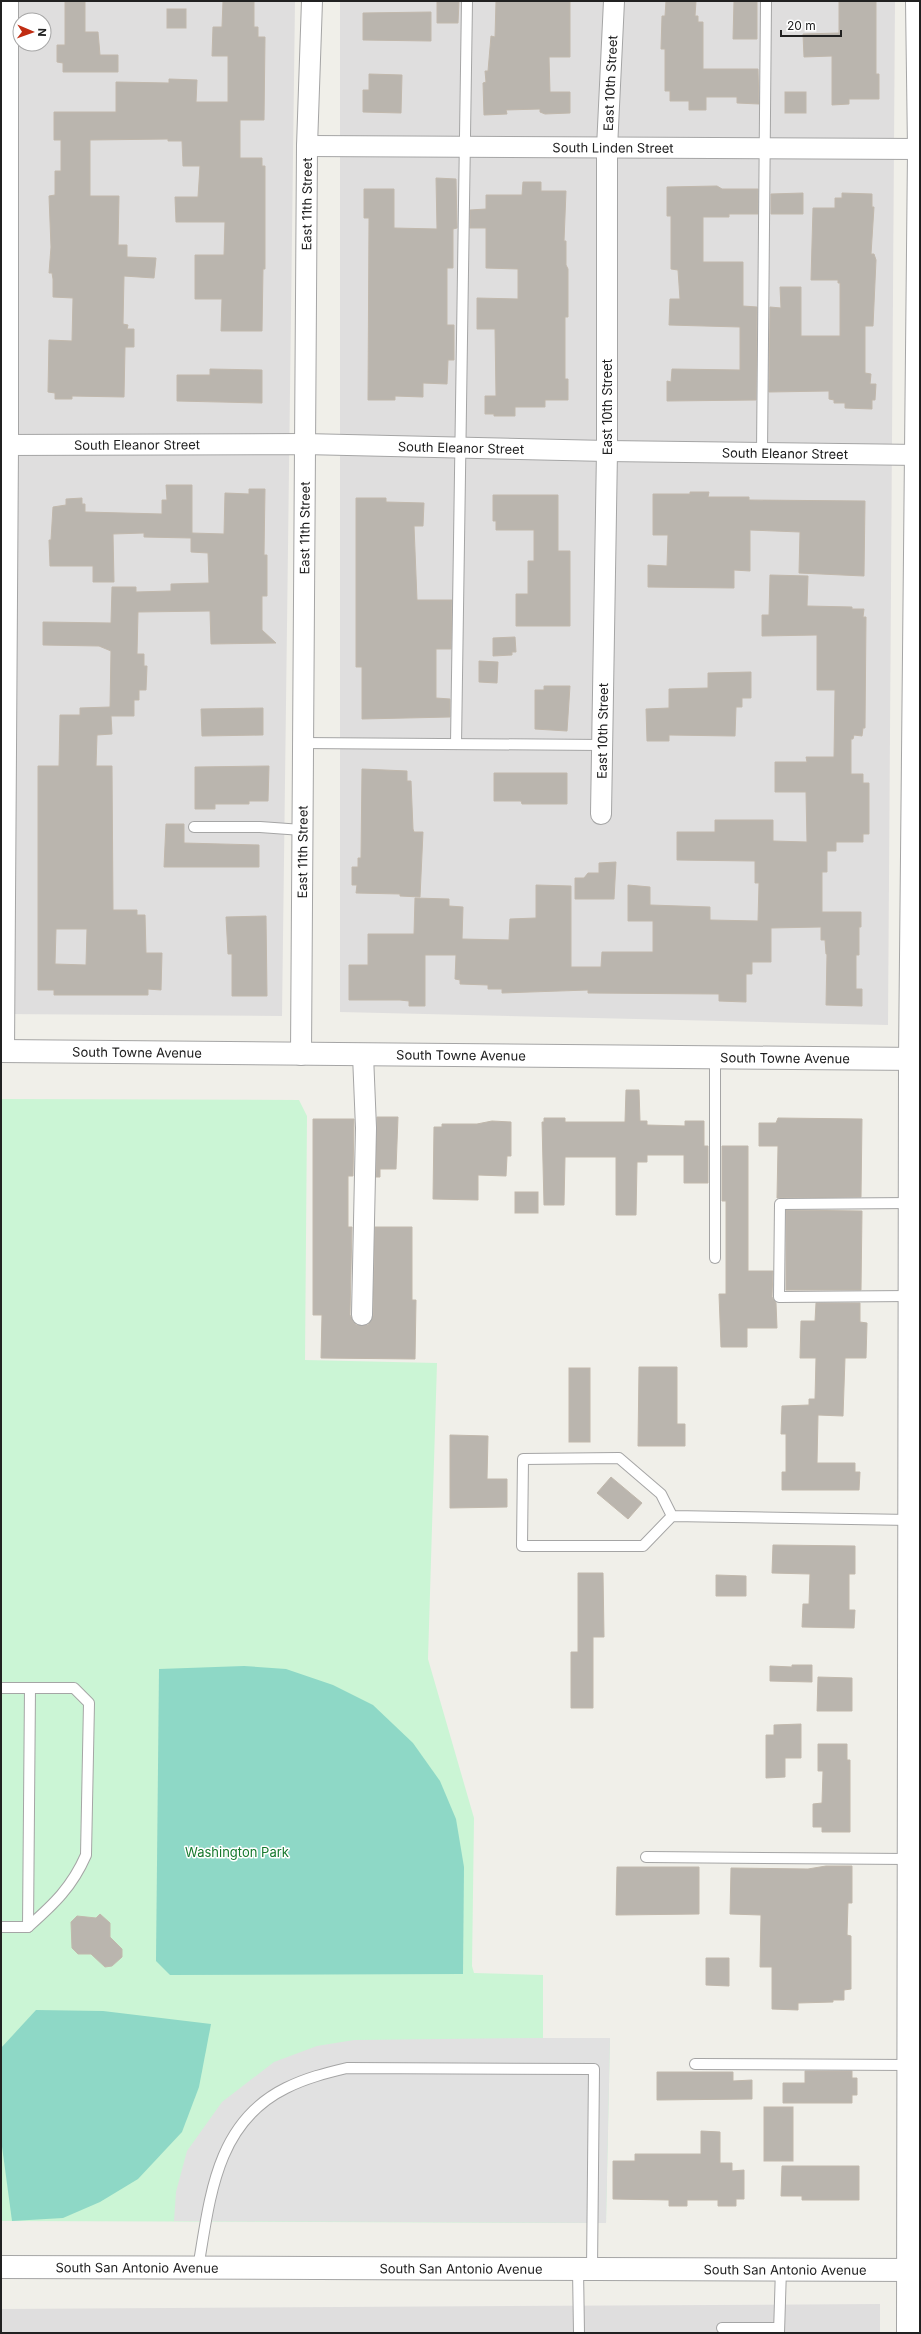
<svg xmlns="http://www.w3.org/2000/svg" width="921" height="2334" font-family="Inter,sans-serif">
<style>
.residential{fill:#dfdede;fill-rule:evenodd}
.park{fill:#cbf5d5}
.pitch{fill:#8ed8c6}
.parking{fill:#e1e1e1}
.building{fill:#bab5ae;stroke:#c1b8ac;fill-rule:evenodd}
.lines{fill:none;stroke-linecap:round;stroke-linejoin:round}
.service-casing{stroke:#a5a5a5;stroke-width:12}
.minor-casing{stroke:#a5a5a5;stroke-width:22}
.tertiary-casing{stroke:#a5a5a5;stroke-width:24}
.service{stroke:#fff;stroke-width:10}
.minor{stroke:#fff;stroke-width:20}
.tertiary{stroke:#fff;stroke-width:22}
.labels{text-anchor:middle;stroke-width:3;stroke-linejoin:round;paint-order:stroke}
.street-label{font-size:13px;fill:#212121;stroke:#fff}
.park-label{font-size:13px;fill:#16782d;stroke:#fff}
</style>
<rect width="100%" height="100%" fill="#f0efe9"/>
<g class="residential">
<path d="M1 1H295L282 1016 1 1014ZM20 20H44V44H20Z"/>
<polygon points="340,1 895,1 888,1025 340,1012"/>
<polygon points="880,2304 880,2333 1,2333 1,2309"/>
</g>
<polygon class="park" points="1,1099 299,1100 307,1116 305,1360 437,1363 428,1659 474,1818 472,1966 474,1973 543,1975 543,2038 610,2038 606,2223 1,2221"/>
<g class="pitch">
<polygon points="244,1666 286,1669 333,1685 373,1705 413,1743 440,1781 456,1819 464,1867 463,1974 170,1975 156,1961 159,1669"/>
<polygon points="36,2010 103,2011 211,2024 199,2087 182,2132 138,2179 100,2202 63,2218 12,2221 1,2139 1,2048"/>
</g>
<polygon class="parking" points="543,2038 610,2038 606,2223 174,2221 176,2192 187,2151 222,2102 274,2062 317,2046 354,2040"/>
<g class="building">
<polygon points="65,1 85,1 85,32 98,32 100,55 118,55 118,72 63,72 63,63 57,62 57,45 65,45"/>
<polygon points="223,1 254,1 254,27 258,27 258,37 265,37 264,120 240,120 240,158 262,158 262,166 265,166 265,269 263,269 262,331 221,331 222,299 195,299 195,255 224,255 225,222 176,222 175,197 198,197 200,166 183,166 182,141 168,141 168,139 90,140 90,196 119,196 118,245 127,245 127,257 156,258 154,278 124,276 123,324 128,325 127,329 134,329 134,347 125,347 124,397 72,396 72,399 55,399 55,393 48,392 49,340 72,341 73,298 53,297 53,279 52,273 49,273 51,247 49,196 55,195 55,171 61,171 61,140 54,140 54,112 116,112 116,82 169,83 169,79 197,80 196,102 228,102 228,56 212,56 213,27 222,27"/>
<polygon points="437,1 459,1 458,23 437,23"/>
<polygon points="496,1 570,1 570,57 549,57 550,92 570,92 570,113 545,114 540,112 540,109 506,110 507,114 484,115 483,83 486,82 485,71 488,71 491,36 495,37"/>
<polygon points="666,1 696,1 695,16 698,16 698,22 703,22 703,69 758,69 759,104 737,103 737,97 706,97 706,110 689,110 689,101 670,101 670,91 665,91 665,49 661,49 662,16 665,16"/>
<polygon points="734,1 757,1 757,39 733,39"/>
<polygon points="839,1 876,1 876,74 879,74 879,99 849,99 849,104 832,105 832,56 804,57 803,34 839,33"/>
<rect x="167" y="9" width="19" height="19"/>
<polygon points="431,12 431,41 363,40 363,13"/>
<polygon points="369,74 402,75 401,113 363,112 363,90 369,90"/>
<rect x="785" y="92" width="21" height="21"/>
<polygon points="436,178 456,179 457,228 453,229 453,268 447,268 447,325 454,325 454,360 448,360 447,384 423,383 423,397 395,396 395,400 368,400 369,218 364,218 364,189 394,189 394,228 437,229"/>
<polygon points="523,182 541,182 541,191 566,191 564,241 566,241 566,265 568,269 568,317 565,317 565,379 568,379 568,400 545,400 545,407 515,407 515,416 494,416 494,414 485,414 485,396 496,396 495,329 477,329 477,298 518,299 518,269 486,268 486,228 470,228 470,210 486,209 486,195 522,195"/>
<polygon points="717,186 722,189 758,189 758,214 729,214 729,217 703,217 703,262 743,262 743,306 757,307 756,400 667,401 667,381 671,382 672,369 740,370 740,327 669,325 670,299 680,299 678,270 671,269 671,216 667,216 667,187"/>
<polygon points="803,193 803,214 771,214 771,194"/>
<polygon points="842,193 872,194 872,207 874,207 871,254 874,254 876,260 873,326 865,326 865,373 871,374 870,384 876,384 875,400 872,400 872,409 845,408 845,403 834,403 834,400 829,399 829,391 769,392 770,307 781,308 780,287 801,287 801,336 840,336 840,283 838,283 838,280 811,280 813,208 835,208 835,198 842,198"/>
<polygon points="210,369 262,370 262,403 177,401 177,375 210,375"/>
<path d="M166 485H192V533L224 534 225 493 249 494V489H265L264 555H267V596H262V630L276 643 211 644 210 611 138 612 137 654H144V666H147L146 690H139V700H134V716H111L112 734 97 735 96 766H112L113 910H137V915H145L146 953H162L161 990 148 989V995H54V990H38V766H59L60 715H80V708L110 707 111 651 99 646 43 645V622L111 623 112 587H136V592L171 591V584L209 583 208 553 191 552V538L144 537V533L113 534 114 582H93V566H50L49 540H51L53 507 66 505V499L82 498V504H85V512L162 514V500H167ZM56 929H87L86 965 55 964Z"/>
<polygon points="690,492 709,492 708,497 749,497 749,500 865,501 864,576 799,573 800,532 750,530 750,571 734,570 734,588 648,587 648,565 667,566 668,535 653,535 653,494 690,494"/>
<polygon points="493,495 558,495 558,551 570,551 570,626 516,626 516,594 528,594 528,561 534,561 534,530 496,530 496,521 493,521"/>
<polygon points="356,498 386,498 386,502 424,503 423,526 414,526 417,600 452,600 451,649 436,649 436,698 450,699 450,717 362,719 362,667 356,667"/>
<polygon points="770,575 808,576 807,606 852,607 852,609 864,609 863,617 866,617 865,728 863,728 862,736 854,735 853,739 851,739 851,774 863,774 863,783 869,783 869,834 863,834 863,842 836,842 836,851 827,851 827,872 822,872 822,912 861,912 861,927 859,927 859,955 856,955 856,989 862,989 862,1006 826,1005 827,954 826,954 825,940 821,940 821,927 771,928 771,962 752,962 752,974 746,974 746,1002 719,1001 719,994 588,993 588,990 502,993 502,989 488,989 488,985 460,984 460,980 455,979 456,955 425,955 425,1006 409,1006 409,1001 400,1000 349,1000 349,965 368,965 368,934 414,934 415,898 449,899 449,906 463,907 462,939 509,940 510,919 536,918 536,885 571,886 571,967 601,967 602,952 653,952 653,921 628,921 628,885 650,887 650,905 710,907 710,920 758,921 759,883 755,883 755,861 677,860 677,832 715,832 715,820 773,820 773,841 807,842 806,792 775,792 775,762 807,762 806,757 834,757 835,690 817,690 817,635 762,636 762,615 769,615"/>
<polygon points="515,637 516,652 512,652 512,655 493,656 493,638"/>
<polygon points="479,661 498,662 497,683 479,682"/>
<polygon points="751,672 751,698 742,698 742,707 736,707 735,736 669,735 669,741 647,741 646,709 669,708 669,689 708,688 708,673"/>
<polygon points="544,686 570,686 567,731 535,729 535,690 544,690"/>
<polygon points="263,708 263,735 202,736 201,709"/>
<polygon points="269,766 268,801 249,801 249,804 215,804 215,809 195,809 195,767"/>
<polygon points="362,769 407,771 407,781 411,781 413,829 414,832 423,832 420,897 400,896 400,894 356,893 357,885 352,885 352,867 358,867 358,858 361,858"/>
<polygon points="494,773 567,773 567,804 522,804 521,801 494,801"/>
<polygon points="166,824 184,824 184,843 259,845 259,867 164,867"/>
<polygon points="616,862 614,899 575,899 575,878 584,878 588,873 599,873 599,863"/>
<polygon points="266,916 267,996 232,996 232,954 228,954 226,917"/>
<polygon points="626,1090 639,1090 640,1121 647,1121 647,1125 685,1126 685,1121 704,1121 704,1146 708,1146 708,1183 684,1183 684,1155 647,1155 647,1162 637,1162 636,1215 616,1215 616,1157 565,1157 564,1205 544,1205 542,1122 544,1122 544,1118 565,1118 565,1122 625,1122"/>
<polygon points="377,1117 398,1117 396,1169 380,1169 380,1177 376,1177"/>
<polygon points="778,1118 862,1119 861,1197 777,1198 778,1146 759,1146 759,1123 776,1123"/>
<polygon points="313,1119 354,1119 353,1176 348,1176 348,1227 352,1227 350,1315 356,1325 368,1325 373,1316 375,1227 412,1227 412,1300 416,1300 415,1359 321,1358 322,1315 313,1315"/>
<polygon points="492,1121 511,1122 511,1156 507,1156 506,1176 478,1175 478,1200 433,1199 434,1127 442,1127 442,1124 477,1124"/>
<polygon points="722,1146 748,1146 748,1271 773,1271 772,1297 776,1303 777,1328 747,1328 747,1347 721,1347 719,1294 726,1294 726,1201 722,1201"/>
<rect x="515" y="1192" width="23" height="21"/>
<polygon points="786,1210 862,1211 861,1290 786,1290"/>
<polygon points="816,1303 860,1303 860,1322 867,1323 866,1358 845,1358 843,1416 818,1415 817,1463 855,1463 855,1472 860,1472 859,1490 782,1490 782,1472 786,1472 786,1434 781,1434 782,1406 809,1405 809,1399 815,1399 816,1358 800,1358 801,1321 815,1321"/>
<polygon points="639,1367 677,1367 677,1424 685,1424 685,1446 638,1446"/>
<rect x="569" y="1368" width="21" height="74"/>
<polygon points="450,1435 488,1436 487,1479 507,1479 507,1507 450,1508"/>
<polygon points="611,1477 642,1503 628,1519 597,1493"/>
<polygon points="773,1545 855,1546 855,1574 849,1574 849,1610 855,1610 854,1628 802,1627 803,1604 809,1604 810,1574 772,1573"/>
<polygon points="578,1573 603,1573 604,1637 593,1637 593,1708 571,1708 571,1652 578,1652"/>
<polygon points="716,1575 746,1576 746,1596 716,1596"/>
<polygon points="792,1665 812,1665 812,1682 770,1681 770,1666 792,1667"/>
<polygon points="818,1677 852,1678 852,1711 817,1711"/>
<polygon points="801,1724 801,1758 785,1758 785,1777 766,1778 766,1735 774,1735 774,1725"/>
<polygon points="818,1744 847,1744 847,1760 850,1760 850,1832 822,1832 822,1827 813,1827 813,1804 822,1803 823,1771 818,1771"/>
<polygon points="826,1866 852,1866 852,1903 848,1903 847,1935 851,1936 851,1989 844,1990 844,2000 833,2000 833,2002 798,2003 798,2010 772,2009 772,1967 760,1967 761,1915 730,1914 731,1868 808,1869"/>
<polygon points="617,1867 699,1867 699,1914 616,1915"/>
<polygon points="100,1914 110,1923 110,1937 122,1949 122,1957 112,1966 105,1967 91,1954 78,1954 72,1948 71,1922 77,1916 96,1918"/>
<polygon points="706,1958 729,1958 729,1986 706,1985"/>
<polygon points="805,2071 852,2071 852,2078 857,2078 857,2095 852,2095 852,2103 783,2103 783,2083 805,2083"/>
<polygon points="657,2072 733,2072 733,2081 752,2080 752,2099 657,2100"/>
<rect x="764" y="2107" width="29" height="54"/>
<polygon points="701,2131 720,2132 720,2163 732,2163 732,2171 744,2170 744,2199 736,2199 736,2206 718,2206 718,2200 687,2200 687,2206 669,2206 669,2200 613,2199 613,2161 635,2161 635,2154 701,2154"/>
<polygon points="782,2166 859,2166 859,2200 802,2200 802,2196 781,2196"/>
</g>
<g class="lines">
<g class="service-casing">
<g id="service">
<polyline points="762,453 766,1"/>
<polyline points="302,743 602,745"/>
<polyline points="456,744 467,1"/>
<polyline points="194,827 260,827 302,830"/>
<polyline points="715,1258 715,1057"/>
<polyline points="910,1296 779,1297 780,1204 910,1203"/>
<polyline points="672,1516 661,1494 619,1458 523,1459 522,1546 643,1546 672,1516 910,1520"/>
<polyline points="1,1688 30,1688 28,1927 1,1927"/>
<polyline points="646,1857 910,1859"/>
<path d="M28 1927C54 1904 72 1887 86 1855L89 1703 74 1688H30"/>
<polyline points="695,2064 910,2065"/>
<path d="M198 2268C210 2199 215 2123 286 2088 306 2078 326 2073 347 2068L594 2069 592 2269"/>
<polyline points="578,2269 579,2333"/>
<polyline points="722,2328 779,2328"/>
<polyline points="779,2333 781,2269"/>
</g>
</g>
<g class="minor-casing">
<g id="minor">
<path id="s1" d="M307 146 920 149"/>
<path id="s2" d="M1 445 304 444 607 451 920 455"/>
<path id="s3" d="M601 814 607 451V148L614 1"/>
<polyline points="4,1051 8,445 8,1"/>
<path id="s4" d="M301 1055 307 146 312 1"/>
<polyline points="362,1315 366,1128 363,1055"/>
</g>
</g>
<g class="tertiary-casing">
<g id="tertiary">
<path id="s5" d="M1 1051 920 1059"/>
<path id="s6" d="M1 2267 920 2270"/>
<polyline points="908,2333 910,1059 919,150 917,1"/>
</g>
</g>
<use href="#service" class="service"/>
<use href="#minor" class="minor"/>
<use href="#tertiary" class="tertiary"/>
</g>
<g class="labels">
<g class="street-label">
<text dy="5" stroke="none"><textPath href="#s3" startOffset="731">East 10th Street</textPath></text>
<text dy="5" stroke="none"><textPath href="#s1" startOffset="306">South Linden Street</textPath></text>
<text dy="5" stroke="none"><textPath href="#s4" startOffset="851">East 11th Street</textPath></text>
<text dy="5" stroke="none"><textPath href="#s3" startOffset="407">East 10th Street</textPath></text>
<text dy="5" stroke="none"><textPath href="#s2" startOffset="136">South Eleanor Street</textPath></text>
<text dy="5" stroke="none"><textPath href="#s2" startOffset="460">South Eleanor Street</textPath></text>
<text dy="5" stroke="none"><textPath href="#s2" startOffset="784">South Eleanor Street</textPath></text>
<text dy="5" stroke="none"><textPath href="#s4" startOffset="527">East 11th Street</textPath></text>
<text dy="5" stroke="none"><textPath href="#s3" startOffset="83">East 10th Street</textPath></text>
<text dy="5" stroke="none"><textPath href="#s4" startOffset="203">East 11th Street</textPath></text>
<text dy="5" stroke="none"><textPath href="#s5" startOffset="136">South Towne Avenue</textPath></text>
<text dy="5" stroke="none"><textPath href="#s5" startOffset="460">South Towne Avenue</textPath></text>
<text dy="5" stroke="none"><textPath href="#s5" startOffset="784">South Towne Avenue</textPath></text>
<text dy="5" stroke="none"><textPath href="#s6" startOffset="136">South San Antonio Avenue</textPath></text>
<text dy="5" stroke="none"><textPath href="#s6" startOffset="460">South San Antonio Avenue</textPath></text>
<text dy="5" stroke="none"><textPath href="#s6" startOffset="784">South San Antonio Avenue</textPath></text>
</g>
<g class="park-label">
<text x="237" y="1857">Washington Park</text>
</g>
</g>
<rect width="921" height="2334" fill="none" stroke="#212121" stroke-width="4"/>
<g transform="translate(32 32) rotate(92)"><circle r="19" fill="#ffffff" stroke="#a6a6a6"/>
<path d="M0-3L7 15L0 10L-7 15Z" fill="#c02c12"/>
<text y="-6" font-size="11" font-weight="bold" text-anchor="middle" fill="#212121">N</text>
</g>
<path d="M781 30v6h60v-6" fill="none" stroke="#212121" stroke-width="2"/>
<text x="787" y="30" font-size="12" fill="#212121" stroke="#ffffff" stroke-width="3" paint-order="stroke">20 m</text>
</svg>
